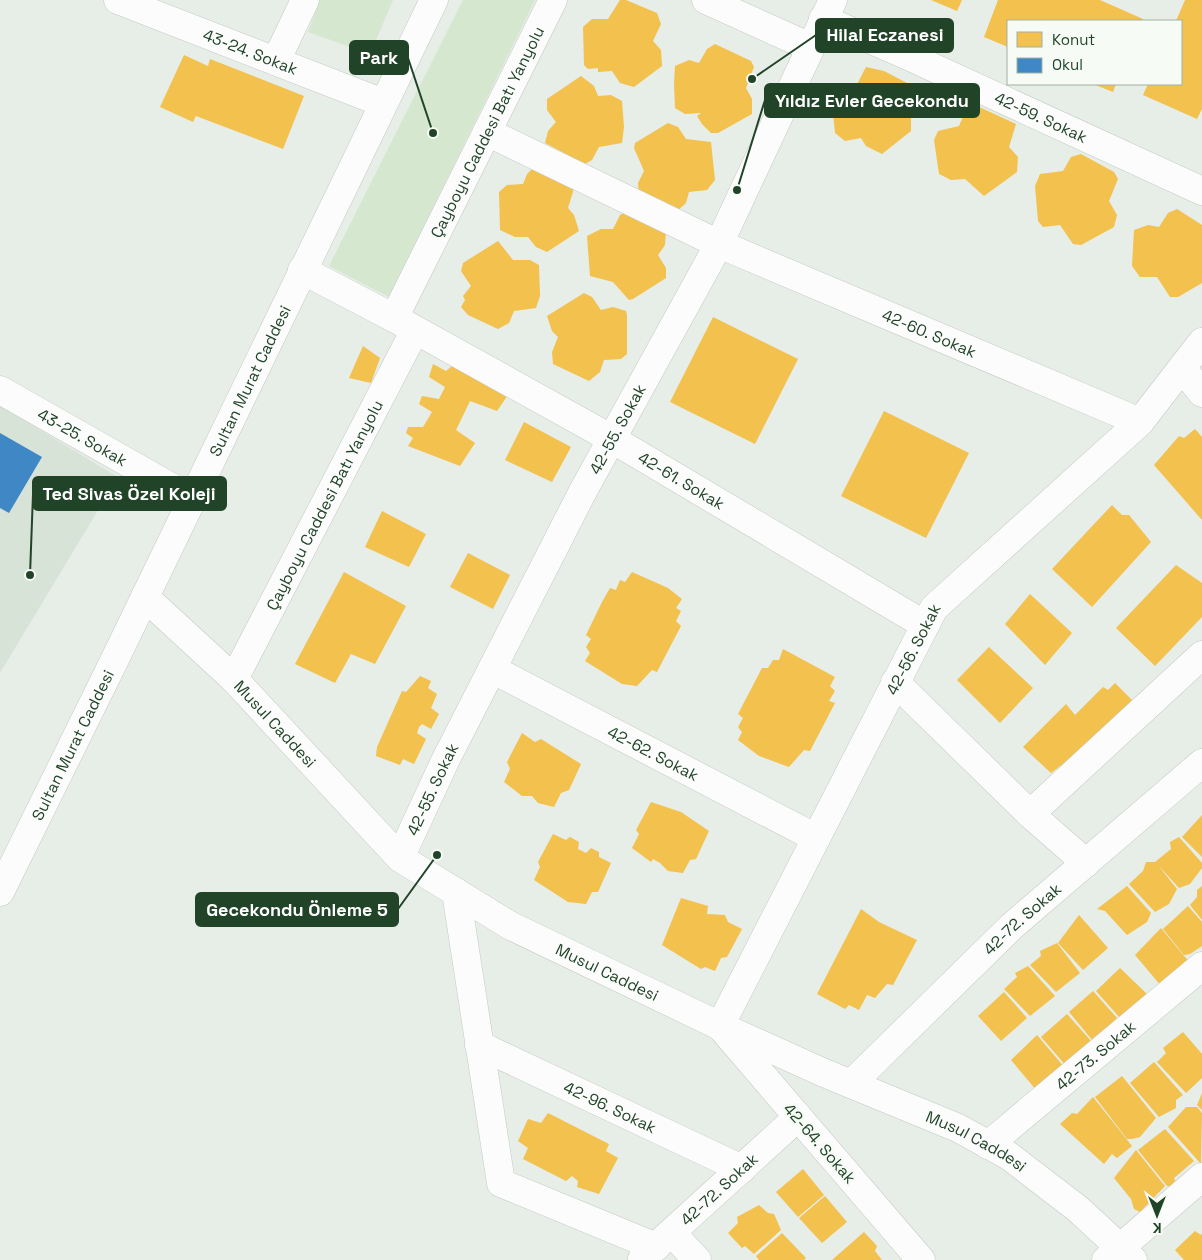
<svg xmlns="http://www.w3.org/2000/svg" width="1202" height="1260" font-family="'Space Grotesk',sans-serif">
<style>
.built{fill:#d8e3d8}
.green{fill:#d5e7cf}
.homes{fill:#f2c14e}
.schools{fill:#3f88c5}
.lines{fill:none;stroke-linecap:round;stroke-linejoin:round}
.minor-casing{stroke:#c4cac4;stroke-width:29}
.minor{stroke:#fbfcfb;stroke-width:28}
.labels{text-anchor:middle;stroke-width:5;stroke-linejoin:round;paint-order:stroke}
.street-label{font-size:16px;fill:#214428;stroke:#f6fbf6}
.leader{fill:none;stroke:#214428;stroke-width:2}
.callout-dot{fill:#214428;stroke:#f6fbf6;stroke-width:2}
.callout{fill:#214428;stroke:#214428;stroke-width:2}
.callout-label{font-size:18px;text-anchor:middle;font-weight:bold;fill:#fff}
</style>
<rect width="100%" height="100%" fill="#e7ede7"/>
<polygon class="built" points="0,406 118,477 0,673"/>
<g class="green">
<polygon points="320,0 393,0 370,54 308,32"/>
<polygon points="463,0 535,0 389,297 329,266"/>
</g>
<g class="homes">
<polygon points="620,0 626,0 657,13 661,24 653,41 661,50 662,66 634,87 620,83 612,71 598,72 598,68 588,69 584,65 583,27 592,19 608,19"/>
<polygon points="931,0 962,0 957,11"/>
<polygon points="998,0 1100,0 1143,19 1142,21 1008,21 1008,47 984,37"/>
<polygon points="1185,0 1202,0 1202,109 1197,119 1143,95 1148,84 1181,84 1181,21 1176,21"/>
<polygon points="715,44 751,61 754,67 746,88 752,99 752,114 718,133 711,133 702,124 697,116 701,113 685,114 675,108 674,84 675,66 689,60 699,63 707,49"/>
<polygon points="184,55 208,66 210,59 304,96 283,149 196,116 193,122 160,107"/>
<polygon points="866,67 884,71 909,84 905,102 901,106 911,118 911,131 882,154 866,146 861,138 845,141 835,133 831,93 847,87 855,88"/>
<polygon points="581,76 594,86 598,96 611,95 622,101 624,127 622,143 599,147 592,160 585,164 545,143 548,131 556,122 547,110 547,99"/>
<polygon points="1093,84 1116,84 1113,92"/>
<polygon points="975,105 1016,124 1009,147 1018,157 1017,172 984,196 965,179 951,180 939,174 934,140 938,131 959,126 965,112"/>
<polygon points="668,123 678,127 686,139 711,142 715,180 707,190 689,192 686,203 676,212 639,194 638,183 644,171 634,148 635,143"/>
<polygon points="1081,154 1114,172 1118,179 1109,201 1117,215 1114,227 1081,245 1073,244 1060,225 1043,227 1038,221 1035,186 1040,174 1063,171 1071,157"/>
<polygon points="537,164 575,185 568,208 574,215 579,231 547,252 536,247 528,237 515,237 500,230 499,192 507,185 523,184 527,174"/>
<polygon points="1177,209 1202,225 1202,283 1178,297 1170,297 1157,277 1140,277 1132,266 1134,230 1148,225 1159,227 1168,213"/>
<polygon points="630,210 666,230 665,245 658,255 666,268 666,278 633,299 629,300 613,282 590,276 587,236 601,229 613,229 620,215"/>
<polygon points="498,241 513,260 530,260 539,265 540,296 536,308 514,311 509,323 498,329 468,315 461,307 465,300 463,296 471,286 461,271 463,263"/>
<polygon points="584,293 592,297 601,310 613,307 626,311 627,315 627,354 621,359 604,360 600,372 589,381 553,364 552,352 558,337 552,331 547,316"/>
<polygon points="713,317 798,359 755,444 670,402"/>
<polygon points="363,346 380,358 371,383 349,378"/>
<polygon points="433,364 446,371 452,366 514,386 497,411 470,401 456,430 475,443 460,466 408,446 413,438 406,433 408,427 423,427 432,412 419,404 422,396 439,399 445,387 429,377"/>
<polygon points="884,411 969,453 926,538 841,496"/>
<polygon points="524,422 571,447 552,482 505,460"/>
<polygon points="1195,429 1202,437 1202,520 1154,465 1179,436 1184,438"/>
<polygon points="1112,505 1122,515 1129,515 1151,542 1092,607 1052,569"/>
<polygon points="382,511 426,534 409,567 365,547"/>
<polygon points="468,553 510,575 493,609 450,587"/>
<polygon points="1176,565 1202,583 1202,617 1155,666 1116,628"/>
<polygon points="344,572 406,606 375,664 351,654 335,683 295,664"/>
<polygon points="632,572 668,588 682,599 676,608 681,611 676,621 681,626 671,645 657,672 652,670 637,686 622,684 585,661 590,653 586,647 591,639 586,635 602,602 610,588 616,590 620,580 625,582"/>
<polygon points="1030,594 1072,633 1045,665 1005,624"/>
<polygon points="989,647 1033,688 1000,723 957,680"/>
<polygon points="783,649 835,677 830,686 835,691 829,701 835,703 810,751 804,750 789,767 759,756 738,740 742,732 738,727 743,718 738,714 762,668 768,668 773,660 779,660"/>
<polygon points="420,676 431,681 428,688 437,694 431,708 439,714 431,729 422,724 419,727 417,733 426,739 414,764 403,759 400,765 376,756 377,747 402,691 406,692"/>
<polygon points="1115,683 1138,706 1051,773 1023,747 1066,704 1075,715 1103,687 1108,690"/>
<polygon points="522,733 535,742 541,739 581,764 569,790 561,793 554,807 538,803 532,796 522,796 504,782 510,769 507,762"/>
<polygon points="651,802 681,812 709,831 696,859 690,860 683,873 668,871 660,863 653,859 651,862 632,848 639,834 636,830"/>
<polygon points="1202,815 1202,857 1182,837"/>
<polygon points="553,834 566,840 570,837 579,842 578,849 586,853 591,848 599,852 599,857 611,863 598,892 592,892 586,904 568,902 534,880 540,867 538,862"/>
<polygon points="1179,837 1202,863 1202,868 1190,884 1179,888 1158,865 1177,889 1169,904 1155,912 1129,884 1143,871 1146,862 1155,862 1171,849 1170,842"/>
<polygon points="1127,886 1151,913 1147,922 1127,935 1105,911 1097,909"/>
<polygon points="1202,886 1202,920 1190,905 1197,897 1197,890"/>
<polygon points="681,898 708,906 707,914 725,915 728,922 742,929 727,957 721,958 715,971 705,967 701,969 662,945"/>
<polygon points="1188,906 1202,922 1202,946 1190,954 1184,955 1163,929"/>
<polygon points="861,909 879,922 917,940 893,985 887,984 875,998 867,995 859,1010 849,1005 845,1009 817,994"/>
<polygon points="1079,915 1108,948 1083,970 1058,943"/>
<polygon points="1161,928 1190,963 1162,987 1135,955"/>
<polygon points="1057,943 1080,973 1056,992 1030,965 1041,956 1040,951"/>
<polygon points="1028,966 1055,996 1030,1016 1004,989 1017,977 1015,973"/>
<polygon points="1120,968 1148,995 1120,1018 1096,991"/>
<polygon points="1093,991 1117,1018 1098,1040 1093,1041 1069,1012"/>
<polygon points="1004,992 1027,1018 1001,1041 978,1016"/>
<polygon points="1067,1014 1092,1042 1068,1068 1041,1037"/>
<polygon points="1183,1032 1202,1054 1202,1078 1186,1093 1157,1062 1166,1053 1163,1048"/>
<polygon points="1037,1035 1065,1068 1037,1091 1011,1060"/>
<polygon points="1154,1062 1183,1095 1176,1100 1176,1108 1159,1117 1130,1083"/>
<polygon points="1122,1076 1156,1118 1140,1137 1132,1139 1127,1139 1095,1097"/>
<polygon points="1202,1093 1202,1110 1197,1105"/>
<polygon points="1093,1097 1132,1146 1117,1158 1112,1154 1104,1164 1060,1124 1072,1113 1077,1114"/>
<polygon points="1186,1107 1197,1107 1202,1113 1201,1164 1168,1127"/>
<polygon points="548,1113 609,1144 606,1151 618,1158 599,1194 577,1187 578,1181 572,1176 566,1181 523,1159 528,1148 518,1141 528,1119 541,1123"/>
<polygon points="1165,1129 1194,1161 1174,1178 1176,1182 1170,1186 1167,1186 1138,1150"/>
<polygon points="1136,1150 1165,1186 1140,1212 1134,1209 1131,1199 1114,1178"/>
<polygon points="803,1169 824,1195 798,1217 776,1192"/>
<polygon points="825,1196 847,1222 822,1243 799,1218"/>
<polygon points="759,1205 768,1213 774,1214 781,1230 754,1254 745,1246 742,1248 728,1233 738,1223 737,1217"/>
<polygon points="1195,1231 1201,1235 1202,1233 1202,1260 1184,1260 1175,1250"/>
<polygon points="864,1232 877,1246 875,1251 882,1260 832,1260"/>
<polygon points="782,1233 806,1258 804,1260 759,1260 756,1256"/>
</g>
<polygon class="schools" points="0,433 42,457 9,513 0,508"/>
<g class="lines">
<g class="minor-casing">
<g id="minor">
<path id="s1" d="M118 0 383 103"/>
<polyline points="706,0 810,47"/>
<path id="s2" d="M823 19 906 55 1202 191"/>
<polyline points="276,61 305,0"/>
<path id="s3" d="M487 132 719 244 1140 422"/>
<path id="s4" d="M302 270 394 318 612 439 925 625"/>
<path id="s5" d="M394 318 553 0"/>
<polyline points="1182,368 1202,393"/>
<path id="s6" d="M0 390 192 499"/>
<path id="s7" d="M145 597 234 679 400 858 511 926 720 1026 822 1072 958 1128 1009 1156 1078 1209 1133 1260"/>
<path id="s8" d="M492 669 816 838"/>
<path id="s9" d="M234 679 415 330"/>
<polyline points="895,682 1030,814 1086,863"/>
<polyline points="1030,814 1202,655"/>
<path id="s10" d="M400 858 445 761 583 491 719 244 833 0"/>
<path id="s11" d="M0 892 115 659 434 0"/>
<polyline points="456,892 501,1183 656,1247"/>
<path id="s12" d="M479 1045 742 1169"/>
<path id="s13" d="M851 1084 1011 927 1202 763"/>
<path id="s14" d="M988 1145 1202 966"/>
<polyline points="672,1233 697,1260"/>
<path id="s15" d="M642 1259 798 1117"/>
<path id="s16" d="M921 1260 720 1026 934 608 1140 422 1202 342"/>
<polyline points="1106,1260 1202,1177"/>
</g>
</g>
<use href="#minor" class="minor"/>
</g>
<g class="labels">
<g class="street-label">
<text dy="6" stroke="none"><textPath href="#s1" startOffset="142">43-24. Sokak</textPath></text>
<text dy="6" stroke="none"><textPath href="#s2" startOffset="239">42-59. Sokak</textPath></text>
<text dy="6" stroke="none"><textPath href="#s5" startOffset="208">Çayboyu Caddesi Batı Yanyolu</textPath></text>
<text dy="6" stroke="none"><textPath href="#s3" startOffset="486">42-60. Sokak</textPath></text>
<text dy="6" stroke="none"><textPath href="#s11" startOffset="569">Sultan Murat Caddesi</textPath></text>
<text dy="6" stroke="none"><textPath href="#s10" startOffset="481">42-55. Sokak</textPath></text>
<text dy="6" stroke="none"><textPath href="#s6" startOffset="95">43-25. Sokak</textPath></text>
<text dy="6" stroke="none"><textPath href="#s4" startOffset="434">42-61. Sokak</textPath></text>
<text dy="6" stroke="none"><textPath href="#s9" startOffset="196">Çayboyu Caddesi Batı Yanyolu</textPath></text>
<text dy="6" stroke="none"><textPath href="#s16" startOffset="732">42-56. Sokak</textPath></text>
<text dy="6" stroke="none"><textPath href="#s7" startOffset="182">Musul Caddesi</textPath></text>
<text dy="6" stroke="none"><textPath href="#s11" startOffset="164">Sultan Murat Caddesi</textPath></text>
<text dy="6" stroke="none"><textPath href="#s8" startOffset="182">42-62. Sokak</textPath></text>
<text dy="6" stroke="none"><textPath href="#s10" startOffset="76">42-55. Sokak</textPath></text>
<text dy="6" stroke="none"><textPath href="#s13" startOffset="238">42-72. Sokak</textPath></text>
<text dy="6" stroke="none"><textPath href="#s7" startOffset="602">Musul Caddesi</textPath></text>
<text dy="6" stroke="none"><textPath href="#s14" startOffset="140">42-73. Sokak</textPath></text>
<text dy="6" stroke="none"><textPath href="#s12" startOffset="145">42-96. Sokak</textPath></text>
<text transform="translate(820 1143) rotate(49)" y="6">42-64. Sokak</text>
<text dy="6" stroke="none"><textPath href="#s7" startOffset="1008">Musul Caddesi</textPath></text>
<text dy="6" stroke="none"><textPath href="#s15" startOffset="104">42-72. Sokak</textPath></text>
</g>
</g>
<path class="leader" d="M752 79L816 35M433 133L408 58M737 190L765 100M30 575L33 494M437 855L398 909"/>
<g class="callout-dot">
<circle cx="752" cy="79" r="5"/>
<circle cx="433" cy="133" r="5"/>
<circle cx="737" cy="190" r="5"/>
<circle cx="30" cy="575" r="5"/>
<circle cx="437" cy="855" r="5"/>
</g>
<g class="callout">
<rect x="816" y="19" width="137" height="33" rx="5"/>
<rect x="350" y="41" width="58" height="33" rx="5"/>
<rect x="765" y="84" width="214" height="33" rx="5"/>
<rect x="33" y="477" width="193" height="33" rx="5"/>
<rect x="196" y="893" width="202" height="33" rx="5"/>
</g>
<g class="callout-label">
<text x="885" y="41">Hilal Eczanesi</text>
<text x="379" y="64">Park</text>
<text x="872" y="107">Yıldız Evler Gecekondu</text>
<text x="129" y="500">Ted Sivas Özel Koleji</text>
<text x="297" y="916">Gecekondu Önleme 5</text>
</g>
<rect x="1007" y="20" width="175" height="65" fill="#f6fbf6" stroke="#a1b2a4"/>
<rect x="1017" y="32" width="25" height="15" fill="#f2c14e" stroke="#a1b2a4"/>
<text x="1052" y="45" font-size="15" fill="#214428">Konut</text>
<rect x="1017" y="58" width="25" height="15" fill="#3f88c5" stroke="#a1b2a4"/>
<text x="1052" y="70" font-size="15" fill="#214428">Okul</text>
<g transform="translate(1157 1215) rotate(180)" stroke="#f6fbf6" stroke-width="4" paint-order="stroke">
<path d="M0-4L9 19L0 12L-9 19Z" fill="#214428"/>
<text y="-8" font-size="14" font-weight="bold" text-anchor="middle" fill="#214428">K</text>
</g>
</svg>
